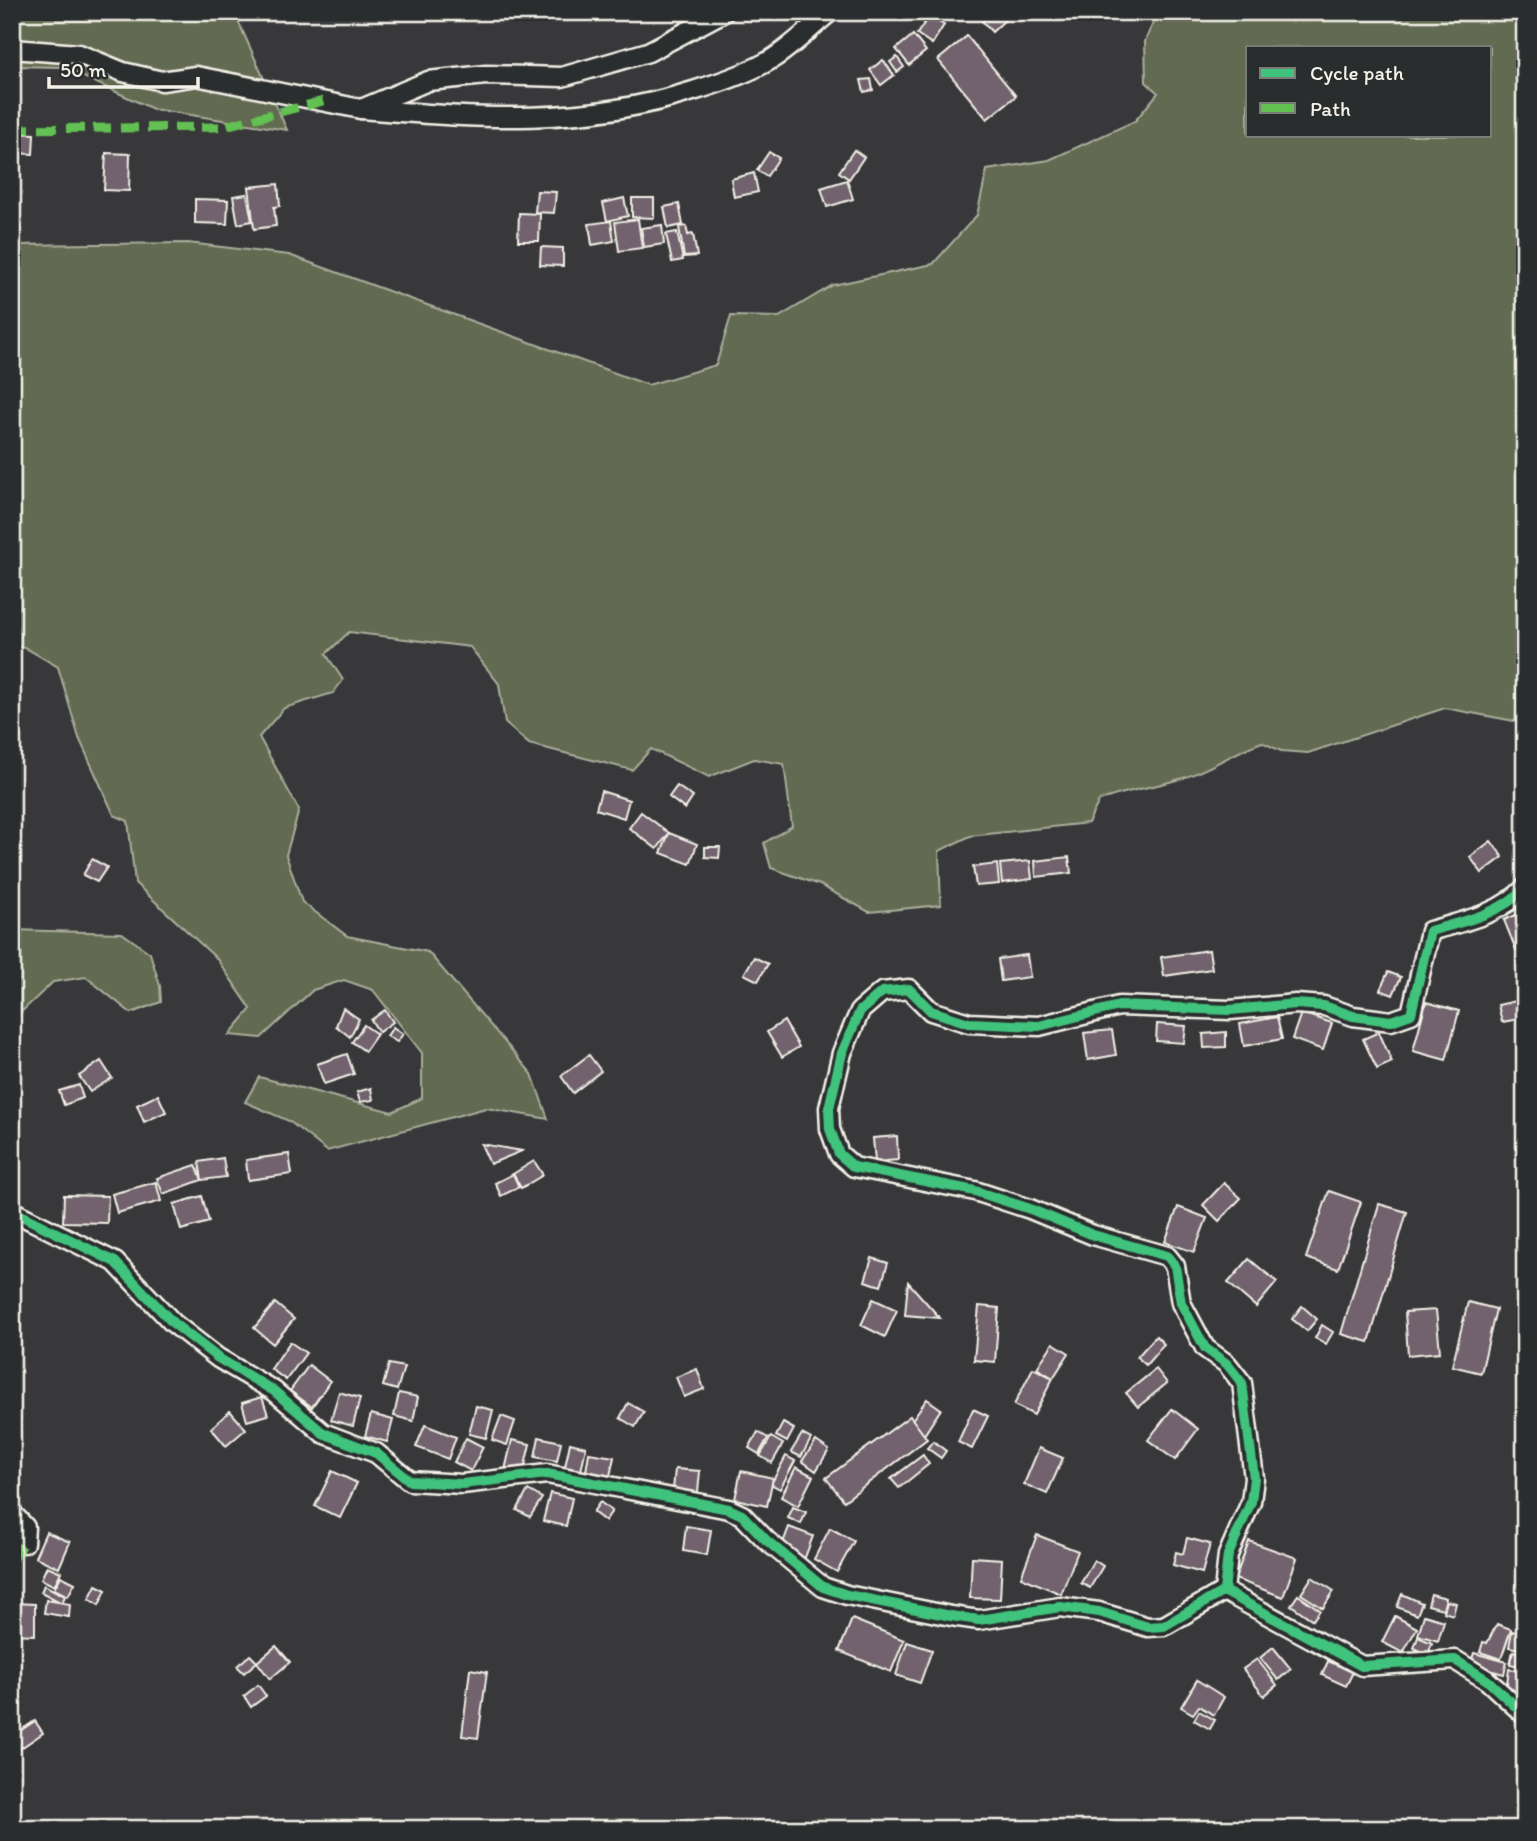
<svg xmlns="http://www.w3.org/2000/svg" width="1537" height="1841" font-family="Itim,sans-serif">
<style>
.green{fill:#626b51;stroke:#abae9c;stroke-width:2;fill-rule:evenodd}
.building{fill:#71626e;stroke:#f4f1e8;stroke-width:2}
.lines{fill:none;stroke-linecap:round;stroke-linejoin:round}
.minor-casing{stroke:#f4f1e8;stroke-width:23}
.minor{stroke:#2a2d2e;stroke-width:18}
.quiet{stroke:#63c152;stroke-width:9;stroke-dasharray:18 9;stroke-linecap:butt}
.cycleway-casing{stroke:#2a2d2e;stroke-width:15}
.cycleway{stroke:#40c37c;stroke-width:10}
</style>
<rect width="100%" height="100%" fill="#38383b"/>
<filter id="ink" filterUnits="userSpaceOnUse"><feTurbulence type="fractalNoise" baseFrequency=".0143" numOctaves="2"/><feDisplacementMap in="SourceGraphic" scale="14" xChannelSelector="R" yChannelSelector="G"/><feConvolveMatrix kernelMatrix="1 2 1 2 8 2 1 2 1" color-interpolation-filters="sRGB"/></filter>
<g filter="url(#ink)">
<g class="green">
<polygon points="12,12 239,12 239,23 287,130 153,109 62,67 12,66"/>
<path d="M1158 12H1525V723L1445 708 1308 753 1281 751 1262 742C1234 752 1211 769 1183 778 1156 787 1127 790 1099 801L1088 823 970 836 939 851 941 905 869 912 820 885 771 868 764 843 792 826 784 764 754 759 709 777 651 749 632 770 529 744 505 723 499 684 470 647 349 632 326 654 343 680 333 693 284 708 259 737 299 810 286 855 302 902 347 936 428 952 532 1074 548 1119 486 1108 327 1151 289 1121 245 1102 259 1077 392 1112 422 1098V1053L373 990 344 980 313 990 261 1038 229 1035 251 1009 217 959 135 883 128 821 114 815 79 738 58 667 24 647H12V245L188 243 289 255 648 385 716 365 731 316 779 317 833 285 933 264 977 215 987 170 1049 160 1135 121 1158 93 1146 82 1145 41ZM1248 47H1490V135H1248Z"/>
<polygon points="12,930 122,933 150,953 160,986 161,1002 131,1013 86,977 53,982 18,1015 12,1027"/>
</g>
<g class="building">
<polygon points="991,12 1000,12 1006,19 992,32 982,21"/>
<polygon points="929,16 944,25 932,44 917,34"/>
<polygon points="913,35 926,51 909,65 896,49"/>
<polygon points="967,36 1016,96 987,119 938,60"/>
<polygon points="897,57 904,67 897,72 890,62"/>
<polygon points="883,60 894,75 881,85 870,70"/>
<polygon points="871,79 873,90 864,92 861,80"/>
<polygon points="12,133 34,134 33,154 12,153"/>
<polygon points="854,150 864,157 849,179 839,172"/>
<polygon points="769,152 779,158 767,176 757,170"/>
<polygon points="106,153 130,154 129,191 104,190"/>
<polygon points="754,173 758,192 734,197 731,179"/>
<polygon points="847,180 853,199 827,207 821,188"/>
<polygon points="278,184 280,206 274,207 276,226 254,229 249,187"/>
<polygon points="537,191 556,192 554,213 535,212"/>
<polygon points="247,194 252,221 238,224 233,196"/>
<polygon points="624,198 628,216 607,221 603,203"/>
<polygon points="632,198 654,198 654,218 632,217"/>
<polygon points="195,199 228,200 227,224 195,223"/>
<polygon points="679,204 683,225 668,228 664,207"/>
<polygon points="519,213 540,214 539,241 518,241"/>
<polygon points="638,219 642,248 619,251 615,222"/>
<polygon points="611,221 614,241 592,245 589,224"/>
<polygon points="662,225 664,244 644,247 641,228"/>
<polygon points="686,226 688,235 693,234 697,256 684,257 679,227"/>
<polygon points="677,232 683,260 672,262 666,234"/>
<polygon points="541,247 563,248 563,266 540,265"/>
<polygon points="677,786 693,797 685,809 669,797"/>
<polygon points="601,791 629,800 624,818 596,809"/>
<polygon points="641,812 669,833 657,849 629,828"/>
<polygon points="669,833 697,844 690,864 661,853"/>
<polygon points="1491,841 1503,857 1482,873 1470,857"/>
<polygon points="705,847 720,847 719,858 705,857"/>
<polygon points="1069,857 1071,873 1036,877 1035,861"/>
<polygon points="92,859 107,867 97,882 83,875"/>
<polygon points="1030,861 1032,879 1002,883 1000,864"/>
<polygon points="997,864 999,884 976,886 973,867"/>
<polygon points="1520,913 1525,926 1525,946 1516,950 1504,920"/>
<polygon points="1209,950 1212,969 1164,976 1161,957"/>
<polygon points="1027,955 1030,977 1001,981 998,959"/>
<polygon points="754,957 768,964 758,981 744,974"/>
<polygon points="1388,972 1401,977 1393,995 1380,990"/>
<polygon points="1525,999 1525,1018 1502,1022 1498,1005"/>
<polygon points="1426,1002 1459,1011 1446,1060 1413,1051"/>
<polygon points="343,1008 359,1019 350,1037 336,1026"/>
<polygon points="385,1010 393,1022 379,1032 371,1020"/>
<polygon points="1301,1013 1332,1023 1323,1050 1292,1039"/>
<polygon points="1277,1017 1282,1039 1244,1046 1240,1024"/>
<polygon points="784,1021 799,1047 782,1057 767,1032"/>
<polygon points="1157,1024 1186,1026 1184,1043 1156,1041"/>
<polygon points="364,1025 377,1034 365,1051 352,1042"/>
<polygon points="393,1027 403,1034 397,1042 387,1036"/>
<polygon points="1112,1030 1116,1055 1088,1060 1084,1033"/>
<polygon points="1226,1032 1226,1047 1204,1048 1203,1034"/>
<polygon points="1379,1032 1392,1062 1377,1069 1363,1039"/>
<polygon points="347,1054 354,1074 324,1084 317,1064"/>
<polygon points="589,1055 601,1071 573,1093 561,1076"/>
<polygon points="101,1061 112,1078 90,1092 79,1076"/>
<polygon points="79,1085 83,1098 64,1105 59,1091"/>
<polygon points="371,1088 373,1100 360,1102 357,1092"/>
<polygon points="158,1095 166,1112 144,1122 137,1105"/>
<polygon points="897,1136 898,1160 875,1162 873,1138"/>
<polygon points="481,1144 522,1151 490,1164"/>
<polygon points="289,1154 292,1174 248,1180 246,1160"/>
<polygon points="223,1158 226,1177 202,1180 199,1162"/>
<polygon points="534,1161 543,1175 521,1188 513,1174"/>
<polygon points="196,1165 202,1180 163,1194 157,1178"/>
<polygon points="513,1174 519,1187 501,1196 495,1183"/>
<polygon points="156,1182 161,1201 117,1213 112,1194"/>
<polygon points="1224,1183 1241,1198 1219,1221 1203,1205"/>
<polygon points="1329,1191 1361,1202 1338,1269 1306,1258"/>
<polygon points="64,1195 108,1196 107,1223 63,1222"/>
<polygon points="202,1196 209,1222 181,1230 174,1204"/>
<polygon points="1379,1204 1407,1212 1369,1342 1341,1334"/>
<polygon points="1178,1207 1207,1218 1194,1252 1165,1242"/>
<polygon points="872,1258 888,1263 881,1286 865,1281"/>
<polygon points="1249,1259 1277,1282 1256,1307 1228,1283"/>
<polygon points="908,1282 940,1318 905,1315"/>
<polygon points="873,1299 897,1310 885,1337 861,1325"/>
<polygon points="1468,1302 1496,1309 1481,1373 1452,1366"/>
<polygon points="275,1303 294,1319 273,1344 254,1328"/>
<polygon points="979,1306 999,1308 995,1362 974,1360"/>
<polygon points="1302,1306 1317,1319 1307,1331 1292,1319"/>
<polygon points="1436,1310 1440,1352 1408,1355 1405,1312"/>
<polygon points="1322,1325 1333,1332 1326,1344 1315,1338"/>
<polygon points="1156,1336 1164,1344 1146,1365 1137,1357"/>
<polygon points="290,1342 306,1353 286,1380 271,1369"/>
<polygon points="1053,1343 1069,1353 1053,1378 1037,1368"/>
<polygon points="389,1364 404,1367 397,1390 383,1386"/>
<polygon points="309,1365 330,1381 312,1407 290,1391"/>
<polygon points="1033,1368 1053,1378 1034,1415 1014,1405"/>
<polygon points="697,1369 704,1389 684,1397 676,1377"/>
<polygon points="1156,1369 1167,1383 1138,1407 1126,1393"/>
<polygon points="339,1392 360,1398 353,1426 331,1420"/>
<polygon points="399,1393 418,1397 413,1421 394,1416"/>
<polygon points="262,1397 268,1415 247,1421 242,1403"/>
<polygon points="927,1399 941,1409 924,1435 909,1424"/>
<polygon points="628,1403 644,1412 635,1427 620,1418"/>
<polygon points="476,1406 493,1410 486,1438 469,1434"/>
<polygon points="973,1409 988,1416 972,1449 958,1442"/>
<polygon points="1172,1409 1198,1429 1175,1460 1148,1440"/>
<polygon points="230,1411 246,1429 226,1446 211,1428"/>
<polygon points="371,1414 393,1420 387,1442 365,1436"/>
<polygon points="501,1416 515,1421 507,1445 492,1440"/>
<polygon points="910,1416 927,1439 844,1501 826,1478"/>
<polygon points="783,1423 794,1429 787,1442 776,1436"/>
<polygon points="425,1425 456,1437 448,1459 416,1447"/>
<polygon points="758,1432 768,1438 759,1454 749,1448"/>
<polygon points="802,1434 811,1439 801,1457 791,1452"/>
<polygon points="539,1437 561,1442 557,1461 535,1457"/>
<polygon points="771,1437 783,1444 772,1463 760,1456"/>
<polygon points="466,1438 483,1447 471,1471 454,1462"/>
<polygon points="512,1440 530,1444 523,1474 505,1470"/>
<polygon points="816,1441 829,1450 816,1471 802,1461"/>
<polygon points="933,1441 946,1451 941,1458 927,1448"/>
<polygon points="570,1443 586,1447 581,1471 565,1467"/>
<polygon points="1039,1448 1063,1458 1047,1494 1024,1484"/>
<polygon points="589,1453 614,1457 610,1476 586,1471"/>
<polygon points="923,1455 929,1464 899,1488 891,1479"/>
<polygon points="786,1456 795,1461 780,1489 771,1484"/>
<polygon points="796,1467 813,1476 798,1506 781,1497"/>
<polygon points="675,1469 700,1471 698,1492 673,1490"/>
<polygon points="332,1471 357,1483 340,1518 315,1506"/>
<polygon points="741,1471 773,1478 767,1506 735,1499"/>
<polygon points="528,1490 542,1498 530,1517 517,1510"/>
<polygon points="550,1493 572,1498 566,1526 543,1521"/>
<polygon points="600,1502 612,1511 605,1521 593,1512"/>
<polygon points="793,1507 806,1512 801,1524 788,1518"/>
<polygon points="686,1526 711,1530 707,1555 683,1551"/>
<polygon points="789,1527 813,1536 804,1560 780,1551"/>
<polygon points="830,1528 854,1541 837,1572 814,1559"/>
<polygon points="46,1532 70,1542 59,1568 35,1557"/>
<polygon points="1037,1535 1078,1551 1061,1594 1021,1577"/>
<polygon points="1187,1538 1210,1544 1202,1573 1173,1565 1176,1552 1183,1554"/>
<polygon points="1249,1541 1297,1558 1283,1597 1235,1579"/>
<polygon points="972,1557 1002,1559 1000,1599 970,1598"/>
<polygon points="1094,1560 1103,1566 1090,1588 1081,1583"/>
<polygon points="47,1566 61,1572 54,1586 41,1579"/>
<polygon points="61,1576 75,1583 68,1596 54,1589"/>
<polygon points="1312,1577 1334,1591 1323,1608 1301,1594"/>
<polygon points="44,1585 65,1596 62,1603 41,1592"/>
<polygon points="96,1585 106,1590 99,1605 89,1599"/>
<polygon points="1402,1594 1422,1603 1417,1615 1397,1607"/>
<polygon points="1431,1594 1446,1598 1443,1609 1428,1605"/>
<polygon points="1298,1595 1320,1610 1313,1620 1291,1605"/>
<polygon points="46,1600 70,1604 69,1617 44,1613"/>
<polygon points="1447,1601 1456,1603 1453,1615 1444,1612"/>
<polygon points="12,1603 35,1604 35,1635 12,1634"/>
<polygon points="1424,1615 1444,1621 1438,1641 1418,1635"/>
<polygon points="1395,1616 1417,1628 1403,1653 1382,1642"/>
<polygon points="852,1619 904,1640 891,1672 839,1651"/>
<polygon points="1497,1624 1511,1629 1501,1659 1480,1652 1483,1642 1487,1643"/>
<polygon points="1512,1631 1525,1634 1525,1650 1509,1647"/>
<polygon points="1418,1637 1432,1643 1428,1654 1414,1648"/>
<polygon points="907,1642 932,1650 920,1683 896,1675"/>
<polygon points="276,1646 290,1662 270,1679 257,1662"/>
<polygon points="1273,1647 1291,1669 1278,1680 1260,1658"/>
<polygon points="1513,1651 1525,1654 1525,1667 1510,1664"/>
<polygon points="1474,1653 1507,1662 1504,1674 1470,1665"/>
<polygon points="250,1655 257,1662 244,1673 237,1666"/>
<polygon points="1257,1659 1277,1685 1264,1696 1243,1669"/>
<polygon points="1328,1661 1353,1672 1346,1686 1322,1675"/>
<polygon points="470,1669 487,1672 478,1738 462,1736"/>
<polygon points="1509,1669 1525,1671 1525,1694 1506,1690"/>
<polygon points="1197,1680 1224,1697 1214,1715 1199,1706 1193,1714 1181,1707"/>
<polygon points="258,1685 266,1696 251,1707 244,1696"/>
<polygon points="1199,1711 1215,1720 1210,1729 1194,1720"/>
<polygon points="35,1721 43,1733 12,1754 12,1736"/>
</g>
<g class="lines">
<g class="minor-casing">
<g id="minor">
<path d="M724 12 648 52 562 77 486 75 428 81 361 109C478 118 579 127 693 91 719 83 749 73 772 59 793 46 811 27 830 12"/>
<polyline points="12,49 79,54 123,72 162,81 196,76 361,109"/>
<polyline points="12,1211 115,1262 173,1323 218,1358 274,1391 323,1433 376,1453 410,1481 462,1484 547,1474 729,1509 742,1515 766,1540 823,1587 847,1595 951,1616 979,1620 1060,1607 1099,1612 1148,1627 1164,1626 1224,1591 1362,1666 1455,1660 1487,1680 1525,1715"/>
<polyline points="12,1513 25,1527 24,1543 12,1542"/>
<path d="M1224 1591 1228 1555 1251 1502 1254 1478 1242 1383 1227 1364 1205 1348 1181 1303 1175 1266 1167 1256 1093 1235 1030 1209 975 1191 854 1167 839 1154 830 1129 829 1108 842 1053 860 1011 882 992 909 989 931 1011 969 1023 1039 1026 1119 1006 1230 1010 1296 1004 1324 1006 1353 1016 1391 1021 1411 1014 1430 931C1464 921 1499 915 1525 888"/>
</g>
</g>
<use href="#minor" class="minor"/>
<g class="quiet">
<polyline points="12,129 221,127 323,101"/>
<polyline points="12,1560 24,1543"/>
</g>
<g class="cycleway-casing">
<g id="cycleway">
<polyline points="12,1211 115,1262 173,1323 218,1358 274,1391 323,1433 376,1453 410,1481 462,1484 547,1474 729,1509 742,1515 766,1540 823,1587 847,1595 951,1616 979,1620 1060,1607 1099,1612 1148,1627 1164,1626 1224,1591 1362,1666 1455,1660 1487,1680 1525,1715"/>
<path d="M1224 1591 1228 1555 1251 1502 1254 1478 1242 1383 1227 1364 1205 1348 1181 1303 1175 1266 1167 1256 1093 1235 1030 1209 975 1191 854 1167 839 1154 830 1129 829 1108 842 1053 860 1011 882 992 909 989 931 1011 969 1023 1039 1026 1119 1006 1230 1010 1296 1004 1324 1006 1353 1016 1391 1021 1411 1014 1430 931C1464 921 1499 915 1525 888"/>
</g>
</g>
<use href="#cycleway" class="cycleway"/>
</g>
</g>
<rect width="1537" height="1841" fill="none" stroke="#2a2d2e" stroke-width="42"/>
<rect x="21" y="21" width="1495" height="1799" fill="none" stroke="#f4f1e8" stroke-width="2.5" filter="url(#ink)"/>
<rect x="1246" y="46" width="245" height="91" fill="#2a2d2e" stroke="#7b7b78" stroke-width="2"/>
<rect x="1260" y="68" width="35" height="10" fill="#40c37c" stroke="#7b7b78" stroke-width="2"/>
<text x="1310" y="80" font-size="21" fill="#f4f1e8">Cycle path</text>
<rect x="1260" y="103" width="35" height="10" fill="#63c152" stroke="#7b7b78" stroke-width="2"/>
<text x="1310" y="116" font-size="21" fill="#f4f1e8">Path</text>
<path d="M49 77v10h149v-10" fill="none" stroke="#f4f1e8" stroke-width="3.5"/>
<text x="60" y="77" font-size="21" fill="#f4f1e8" stroke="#2a2d2e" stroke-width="5" paint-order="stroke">50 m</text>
</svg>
